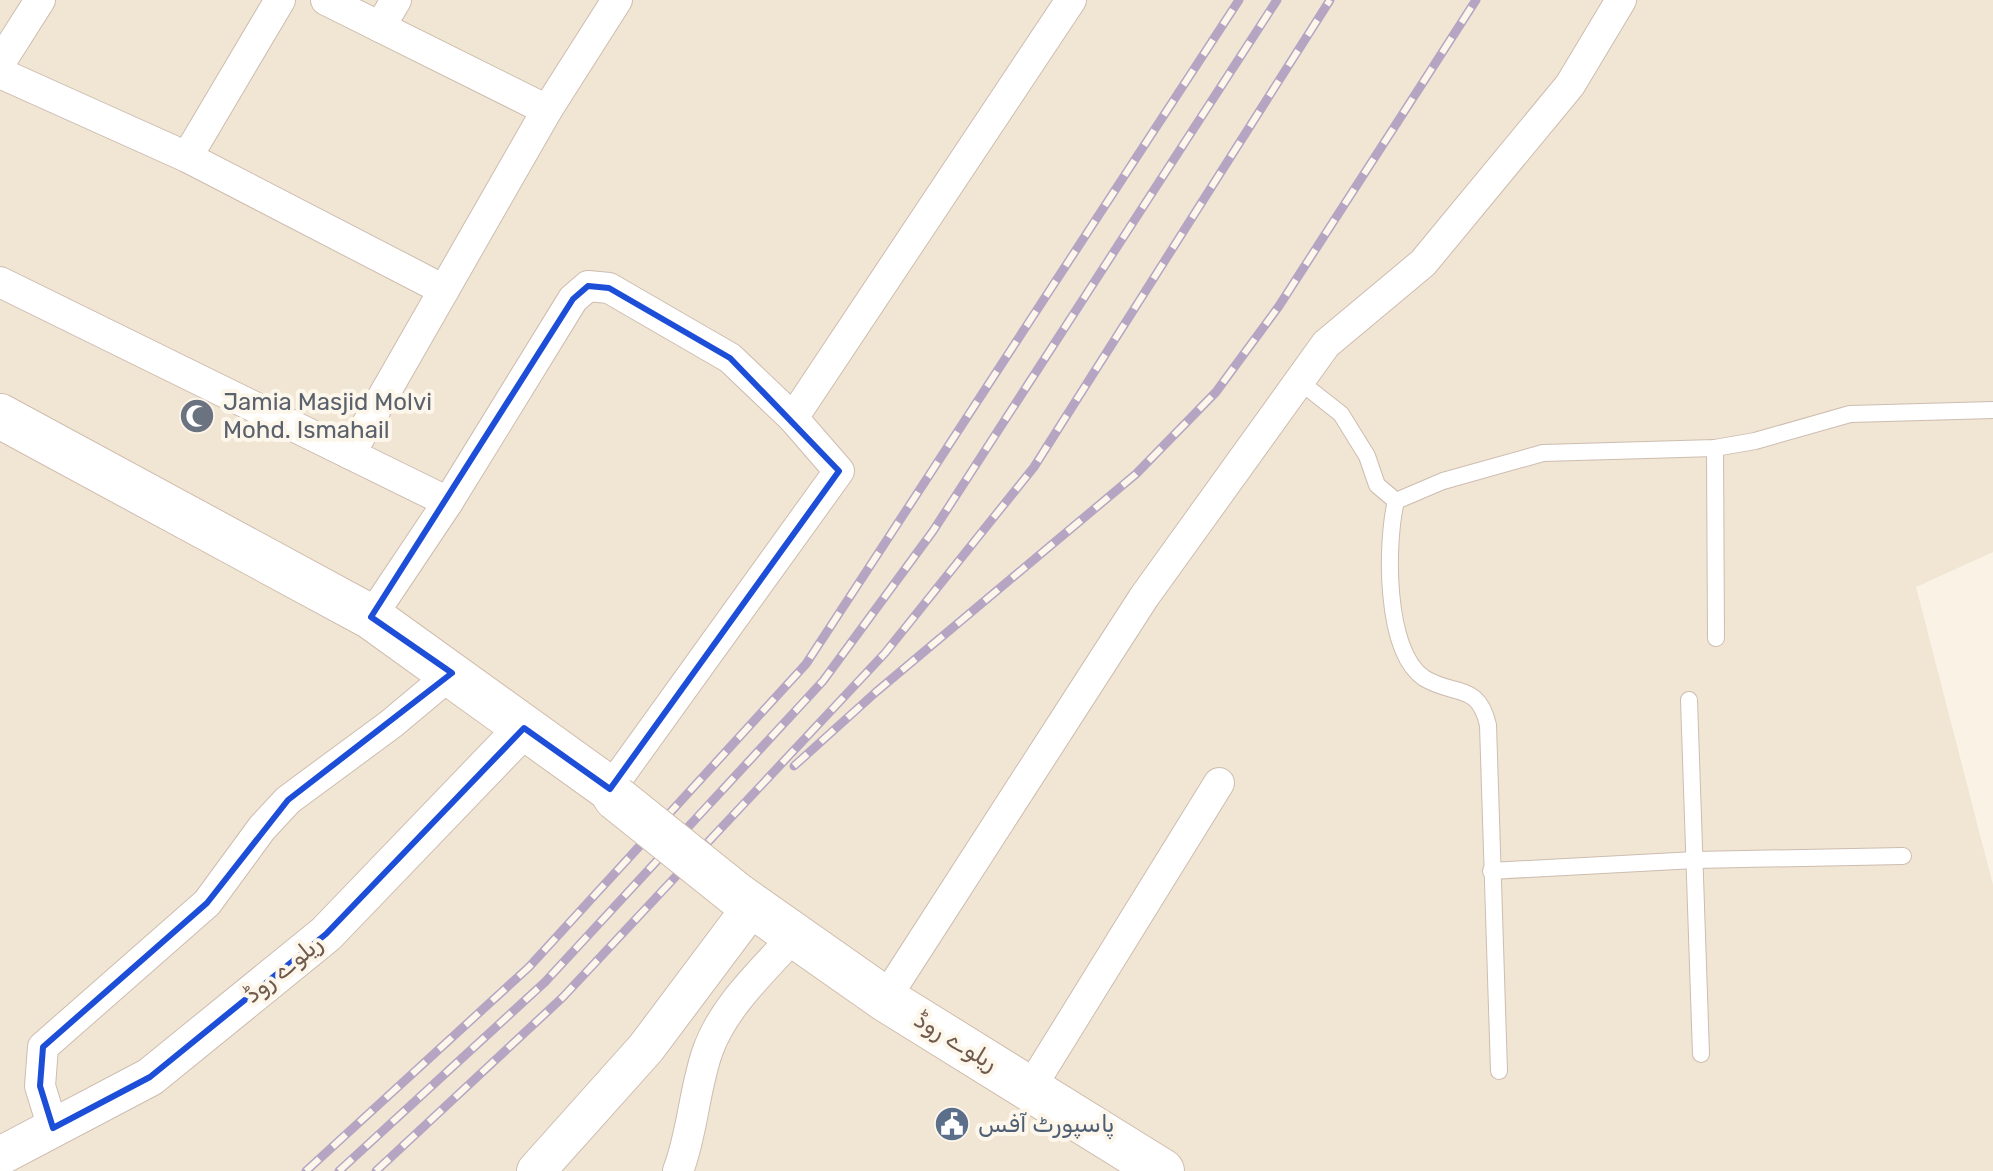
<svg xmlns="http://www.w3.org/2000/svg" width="1993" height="1171" font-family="Rubik,Vazirmatn,sans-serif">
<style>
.residential{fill:#f1e5d4}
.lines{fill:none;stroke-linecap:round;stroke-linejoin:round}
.service-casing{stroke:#cdbdb0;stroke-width:18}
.minor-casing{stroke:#cdbdb0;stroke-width:32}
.tertiary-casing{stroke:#cdbdb0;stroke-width:40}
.secondary-casing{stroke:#d0bdad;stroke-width:46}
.service{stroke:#fff;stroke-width:16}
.minor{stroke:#fff;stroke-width:30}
.tertiary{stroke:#fff;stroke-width:38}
.secondary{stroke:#fff;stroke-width:44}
.rail-casing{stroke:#b5a5c3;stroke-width:9}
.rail{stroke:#fdf7eb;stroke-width:6;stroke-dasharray:18;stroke-linecap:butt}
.secondary-bridge-casing{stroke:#d0bdad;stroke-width:46;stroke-linecap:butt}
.secondary-bridge{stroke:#fff;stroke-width:44}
.marked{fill:none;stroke:#1d4ed8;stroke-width:6;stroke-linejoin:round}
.labels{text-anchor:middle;stroke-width:8;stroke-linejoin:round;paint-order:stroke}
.worship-label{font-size:24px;fill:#5b616d;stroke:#fdf7eb;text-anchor:start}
.street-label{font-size:24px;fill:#715a4d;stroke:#fdf7eb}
.service-label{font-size:24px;fill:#4e5e75;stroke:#fdf7eb;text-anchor:start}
</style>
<rect width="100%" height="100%" fill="#faf3e5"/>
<polygon class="residential" points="0,0 1993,0 1993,552 1916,587 1993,885 1993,1171 0,1171"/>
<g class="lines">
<g class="service-casing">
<g id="service">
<path d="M1299 381 1341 414 1367 456 1377 485 1396 501C1386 542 1384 651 1424 678 1455 697 1478 682 1488 725L1499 1071"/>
<polyline points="1715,448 1716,638"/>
<polyline points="1396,501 1443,481 1543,453 1715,448 1755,441 1850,414 1993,410"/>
<polyline points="1689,700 1701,1054"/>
<polyline points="1491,871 1695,860 1903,856"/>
</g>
</g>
<g class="minor-casing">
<g id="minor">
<polyline points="326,0 547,110"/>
<polyline points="380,27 396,0"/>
<polyline points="0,63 40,0"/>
<polyline points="0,73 187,157 444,290"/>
<polyline points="187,157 280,0"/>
<polyline points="0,282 448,502"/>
<polyline points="350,454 547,110 617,0"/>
<polyline points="371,617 448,502 573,299 588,286 609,288 730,358 793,418"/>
<polyline points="610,789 839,471 793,418 1071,0"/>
<polyline points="885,999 1144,597 1326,344 1423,263 1570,85 1621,0"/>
<polyline points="1031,1087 1219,783"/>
<polyline points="53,1128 40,1086 43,1047 207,903 262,828 288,800 391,724 452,673"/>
<path d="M678 1171C693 1132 694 1089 708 1050 724 1006 762 972 793 937"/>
</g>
</g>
<g class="tertiary-casing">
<g id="tertiary">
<polyline points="0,1156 150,1077 326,934 524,728"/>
<polyline points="536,1171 646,1048 751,908"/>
</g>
</g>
<g class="secondary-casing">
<g id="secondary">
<polyline points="0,416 371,617 610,789 616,798"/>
<polyline points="737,895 885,999 1162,1171"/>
</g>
</g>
<use href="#service" class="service"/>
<use href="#minor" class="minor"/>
<use href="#tertiary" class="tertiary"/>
<use href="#secondary" class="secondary"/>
<g class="rail-casing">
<g id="rail">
<polyline points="794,766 876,692 1136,474 1216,392 1279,306 1476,0"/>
<polyline points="306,1171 529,967 806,664 1239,0"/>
<polyline points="339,1171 545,982 823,681 933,531 1277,0"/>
<polyline points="376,1171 563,997 885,653 1034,467 1330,0"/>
</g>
</g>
<use href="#rail" class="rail"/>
<g class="secondary-bridge-casing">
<polyline id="secondary-bridge" points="616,798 737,895"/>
</g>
<use href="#secondary-bridge" class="secondary-bridge"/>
</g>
<path class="marked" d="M588 286 609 288 730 358 839 471 610 789 524 728 326 934 150 1077 53 1128 40 1086 43 1047 207 903 288 800 452 673 371 617 573 299Z"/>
<defs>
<g id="mosque-disc" transform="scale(1.8)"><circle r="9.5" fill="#6b7280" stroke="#fdf7eb"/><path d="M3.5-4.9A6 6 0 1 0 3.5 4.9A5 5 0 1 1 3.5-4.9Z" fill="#fff"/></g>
<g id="civic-disc" transform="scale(1.8)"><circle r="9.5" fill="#5c6f8a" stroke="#fdf7eb"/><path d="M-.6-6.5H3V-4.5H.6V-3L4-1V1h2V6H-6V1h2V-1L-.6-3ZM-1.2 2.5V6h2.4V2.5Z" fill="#fff"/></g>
</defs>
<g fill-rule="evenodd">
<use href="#mosque-disc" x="197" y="416"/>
<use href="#civic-disc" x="952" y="1124"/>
</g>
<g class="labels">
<g class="worship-label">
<text x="223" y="410">Jamia Masjid Molvi<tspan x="223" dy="28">Mohd. Ismahail</tspan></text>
</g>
<g class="street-label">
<text transform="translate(283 969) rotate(-39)" y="8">ریلوے روڈ</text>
<text transform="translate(956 1041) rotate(31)" y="8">ریلوے روڈ</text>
</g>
<g class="service-label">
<text x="978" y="1132">پاسپورٹ آفس</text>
</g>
</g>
</svg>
